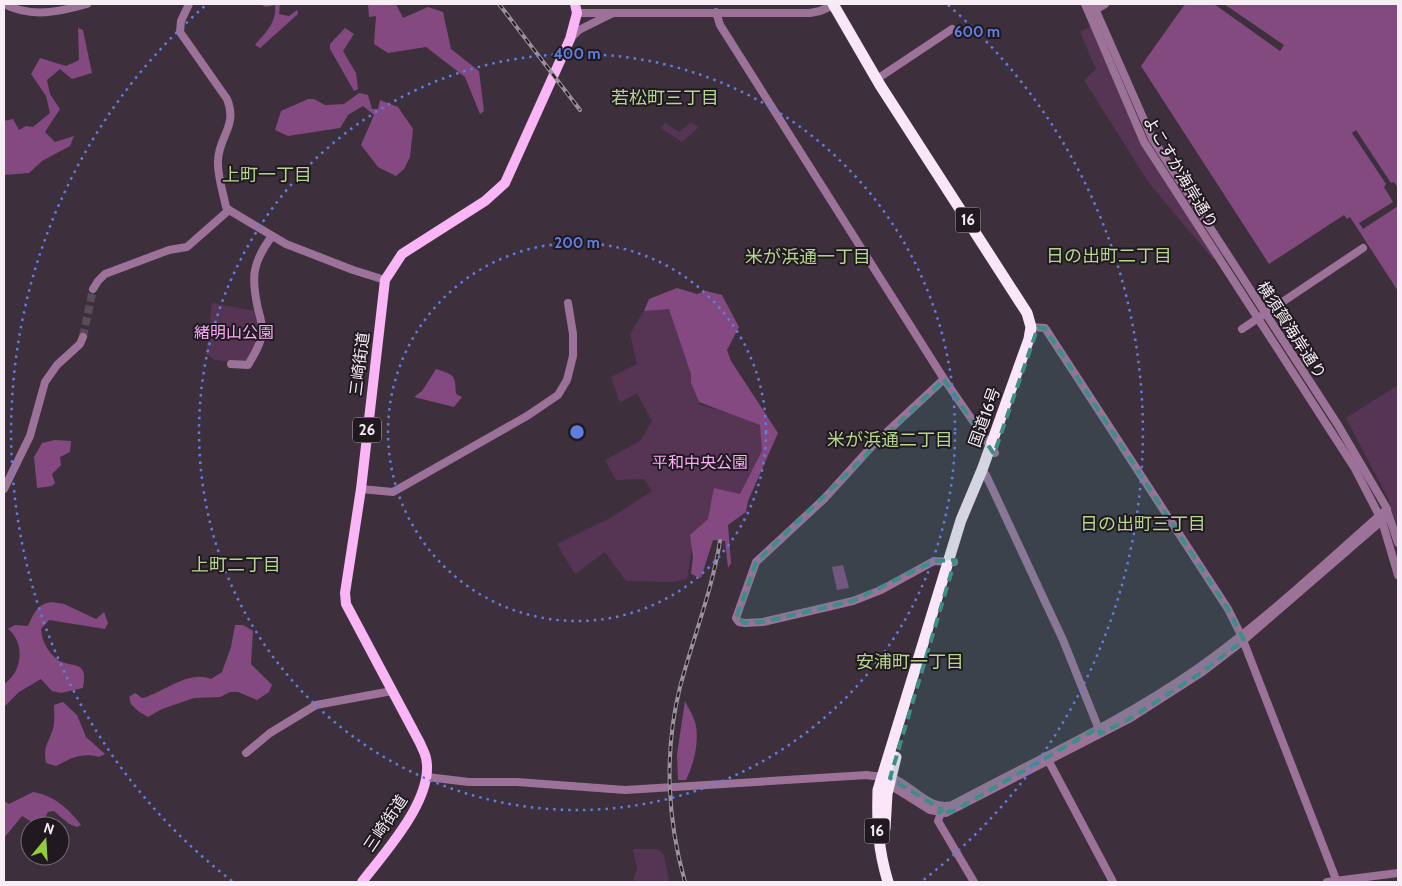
<svg xmlns="http://www.w3.org/2000/svg" width="1402" height="886" font-family="Cabin,'Noto Sans JP',sans-serif">
<style>
.green{fill:#563554}
.forest{fill:#834980}
.water{fill:#834a80}
.pier{fill:#3d303c}
.lines{fill:none;stroke-linecap:round;stroke-linejoin:round}
.minor-tunnel{stroke:#594c58;stroke-width:8;stroke-dasharray:8 4;stroke-linecap:butt}
.minor{stroke:#9c7299;stroke-width:8}
.major{stroke:#f9b5f5;stroke-width:10}
.highway{stroke:#fbe6f9;stroke-width:11}
.rail-casing{stroke:#9c919b;stroke-width:4}
.rail{stroke:#201a20;stroke-width:2;stroke-dasharray:5.5;stroke-linecap:butt}
.marked{fill:#3d8e89;fill-opacity:0.2;stroke:#3d8e89;stroke-width:4;stroke-dasharray:10 6;stroke-linejoin:round}
.ring{fill:none;stroke:#5e7ee1;stroke-width:2.5;stroke-dasharray:2.5 5}
.labels{text-anchor:middle;stroke-width:4;stroke-linejoin:round;paint-order:stroke}
.shield{fill:#201a20;stroke:#b6aeb5;stroke-width:1}
.shield-label{font-size:15px;font-weight:bold;fill:#f6edf5}
.street-label{font-size:16px;fill:#f6edf5;stroke:#201a20}
.park-label{font-size:16px;fill:#fdaaf8;stroke:#201a20}
.neighbourhood-label{font-size:18px;fill:#b6d68f;stroke:#201a20}
.centre{fill:#5e7ee1;stroke:#201a20;stroke-width:2.5}
.ring-label{font-size:15px;text-anchor:middle;font-weight:bold;fill:#5e7ee1;stroke:#201a20;stroke-width:4;stroke-linejoin:round;paint-order:stroke}
</style>
<rect width="100%" height="100%" fill="#3d303c"/>
<g class="green">
<polygon points="1091,26 1136,118 1224,256 1213,259 1149,183 1084,80 1096,69 1080,32"/>
<polygon points="665,123 679,132 690,123 699,127 682,142 661,128"/>
<path d="M212 303 255 311C262 334 258 340 247 361L243 363 215 360 206 354Z"/>
<polygon points="673,303 692,365 691,383 700,405 754,419 769,435 745,499 694,535 687,579 673,582 626,581 605,552 575,574 557,544 612,517 652,491 644,479 616,480 605,460 640,441 652,421 637,393 620,403 611,377 637,364 630,334 644,311"/>
<polygon points="1398,385 1398,528 1388,498 1346,418"/>
<polygon points="633,849 658,849 664,855 669,882 633,882 637,869"/>
</g>
<g class="forest">
<path d="M259 4H280L279 14 289 16 297 10 298 14 260 48 255 45C266 32 277 22 275 5L266 7Z"/>
<polygon points="368,4 396,4 403,18 428,7 443,12 451,49 479,71 484,111 480,114 465,77 426,47 388,53 374,44 376,16 369,17"/>
<polygon points="78,28 83,30 92,73 72,79 60,69 47,80 50,94 60,109 45,132 55,142 74,136 70,146 42,161 29,173 4,175 4,121 13,119 19,130 26,126 33,127 50,113 46,96 31,74 40,58 66,66 79,60"/>
<polygon points="345,28 354,34 343,51 356,73 358,89 354,91 330,49 330,44"/>
<polygon points="359,93 368,95 372,109 378,109 380,100 398,107 413,129 410,157 404,169 396,176 378,167 361,145 374,115 363,106 348,115 340,128 288,136 275,130 281,111 308,99 314,99 325,105 344,104"/>
<polygon points="677,288 697,294 706,291 722,295 739,327 727,350 731,361 778,433 748,501 746,512 728,525 731,563 728,568 725,541 713,540 701,578 691,574 693,557 690,535 708,519 714,488 740,494 762,451 760,425 699,402 691,383 691,374 669,309 644,311 649,299"/>
<path d="M436 369C455 375 455 375 456 394L462 397 454 407 414 397 422 391Z"/>
<polygon points="55,440 71,441 70,452 60,457 61,465 52,474 55,483 52,486 37,488 34,457 42,443"/>
<path d="M52 602 64 604 96 619 104 612 108 623 105 629 49 620 41 629C42 641 47 651 57 659 68 669 90 657 83 688L61 693 52 691 41 679 19 692 4 707V684C22 673 26 643 8 629L15 625 28 626C34 613 37 604 52 602Z"/>
<path d="M235 625H243L253 631 251 664 272 685 269 692 257 700 238 692H230L220 697 194 698 162 709 148 717 138 711 131 704 129 697 135 693 142 698 146 697C166 690 190 670 211 679L222 672 231 647Z"/>
<path d="M685 701C688 708 693 715 695 722 700 740 694 764 686 780H678L677 754Z"/>
<path d="M63 702 77 715 86 737 105 754 99 757C82 752 71 758 56 766L46 763C43 746 48 744 53 729 55 721 54 713 54 705Z"/>
<path d="M33 792C55 796 68 808 81 825L77 827 69 824 54 811 48 812 41 826H32V822L22 816 4 838V801L9 804Z"/>
</g>
<g class="water">
<polygon points="1185,4 1214,4 1280,51 1284,45 1224,4 1398,4 1398,291 1350,217 1347,219 1344,215 1269,264 1141,66"/>
<polygon points="843,565 849,588 837,590 832,567"/>
</g>
<polygon class="pier" points="1356,130 1391,183 1394,182 1398,188 1398,206 1363,229 1359,223 1393,202 1384,187 1386,184 1352,133"/>
<g class="lines">
<polyline class="minor-tunnel" points="83,337 93,289"/>
<g class="minor">
<path d="M4 4C31 18 59 12 87 4"/>
<polyline points="1085,4 1144,142 1354,467 1382,521 1398,575"/>
<polyline points="1093,4 1152,138 1338,425 1386,507 1398,543"/>
<polyline points="716,12 720,25 944,379 995,453"/>
<polyline points="1092,12 1105,4"/>
<polyline points="577,13 810,13 820,11 836,4"/>
<polyline points="570,39 579,30 613,13"/>
<polyline points="877,79 952,29"/>
<polyline points="229,210 286,244 353,270 385,280"/>
<path d="M93 289 98 281 105 274 169 250 187 247 229 210 226 207C223 192 217 175 218 160 219 136 238 126 227 99L180 32 181 21 189 4"/>
<polyline points="1031,327 1045,328 1228,609 1241,635 1337,882"/>
<polyline points="1242,329 1363,248"/>
<path d="M231 364 248 365C254 355 261 344 262 333 263 326 260 316 258 309 251 277 252 263 272 236"/>
<polyline points="944,379 874,444 824,499 756,562 736,618 739,622 745,623 763,622 853,601 881,590 934,561 954,562"/>
<polyline points="982,470 986,475 1063,640 1100,732"/>
<polyline points="4,489 30,436 45,382 57,365 80,344 83,337"/>
<polyline points="361,489 393,492 527,416 558,395 567,380 573,356 573,334 568,303"/>
<polyline points="246,753 270,733 316,705 392,691"/>
<polyline points="1046,756 1113,882"/>
<path d="M427 777 469 782H517L625 790 867 775C876 777 887 776 895 779 914 788 930 811 952 805 1034 761 1121 722 1198 668 1265 621 1325 563 1387 509"/>
<polyline points="887,783 930,810 946,813 1131,718 1201,673 1244,640 1385,518"/>
<polyline points="942,810 938,821 974,882"/>
<polyline points="1327,882 1398,873"/>
</g>
<path class="major" d="M362 882C385 852 435 798 426 758 425 753 422 748 420 743L346 604 345 593 361 489 385 280 402 254 485 201 505 183 570 39 577 13 575 4"/>
<g class="highway">
<path d="M833 4 880 85 1027 313 1031 327 1029 339 982 470 961 520 878 790C877 825 878 849 888 882"/>
<polyline points="885,829 887,794 896,757"/>
</g>
<g class="rail-casing">
<g id="rail">
<polyline points="499,4 580,110"/>
<path d="M685 882C667 819 664 751 680 687 693 638 712 591 720 541"/>
</g>
</g>
<use href="#rail" class="rail"/>
</g>
<path class="marked" d="M1038 327 1045 328 1228 609 1244 640 1201 673 1131 718 1100 734 1098 728 954 811 939 813 942 810 890 778 955 560 934 561 853 601 763 622 745 623 736 618 756 562 944 379 994 454Z"/>
<g class="ring">
<circle cx="577" cy="432" r="189"/>
<circle cx="577" cy="432" r="378"/>
<path d="M232 881A566 566 0 0 1 206 5M948 5A566 566 0 0 1 922 881"/>
</g>
<g class="labels">
<g class="shield">
<rect x="955.5" y="207.5" width="25" height="25" rx="4"/>
<rect x="353" y="417.5" width="28" height="25" rx="4"/>
<rect x="864.5" y="818.5" width="25" height="25" rx="4"/>
</g>
<g class="shield-label">
<text x="968" y="225">16</text>
<text x="367" y="435">26</text>
<text x="877" y="836">16</text>
</g>
<g class="street-label">
<text transform="translate(1181 172) rotate(59)" y="6">よこすか海岸通り</text>
<text transform="translate(1292 330) rotate(57)" y="6">横須賀海岸通り</text>
<text transform="translate(359 364) rotate(-83)" y="6">三崎街道</text>
<text transform="translate(984 417) rotate(-70)" y="6">国道16号</text>
<text transform="translate(385 823) rotate(-56)" y="6">三崎街道</text>
</g>
<g class="park-label">
<text x="234" y="338">緒明山公園</text>
<text x="700" y="468">平和中央公園</text>
</g>
<g class="neighbourhood-label">
<text x="665" y="104">若松町三丁目</text>
<text x="267" y="181">上町一丁目</text>
<text x="1109" y="262">日の出町二丁目</text>
<text x="808" y="263">米が浜通一丁目</text>
<text x="890" y="446">米が浜通二丁目</text>
<text x="1143" y="530">日の出町三丁目</text>
<text x="236" y="571">上町二丁目</text>
<text x="910" y="668">安浦町一丁目</text>
</g>
</g>
<circle cx="577" cy="432" r="8" class="centre"/>
<g class="ring-label">
<text x="977" y="37">600 m</text>
<text x="577" y="59">400 m</text>
<text x="577" y="248">200 m</text>
</g>
<rect width="1402" height="886" fill="none" stroke="#f6edf5" stroke-width="10"/>
<g transform="translate(45 841) rotate(18)"><circle r="24" fill="#201a20" stroke="#766e75"/>
<path d="M0-4L9 19L0 12L-9 19Z" fill="#95cc3b"/>
<text y="-8" font-size="14" font-weight="bold" text-anchor="middle" fill="#f6edf5">N</text>
</g>
</svg>
